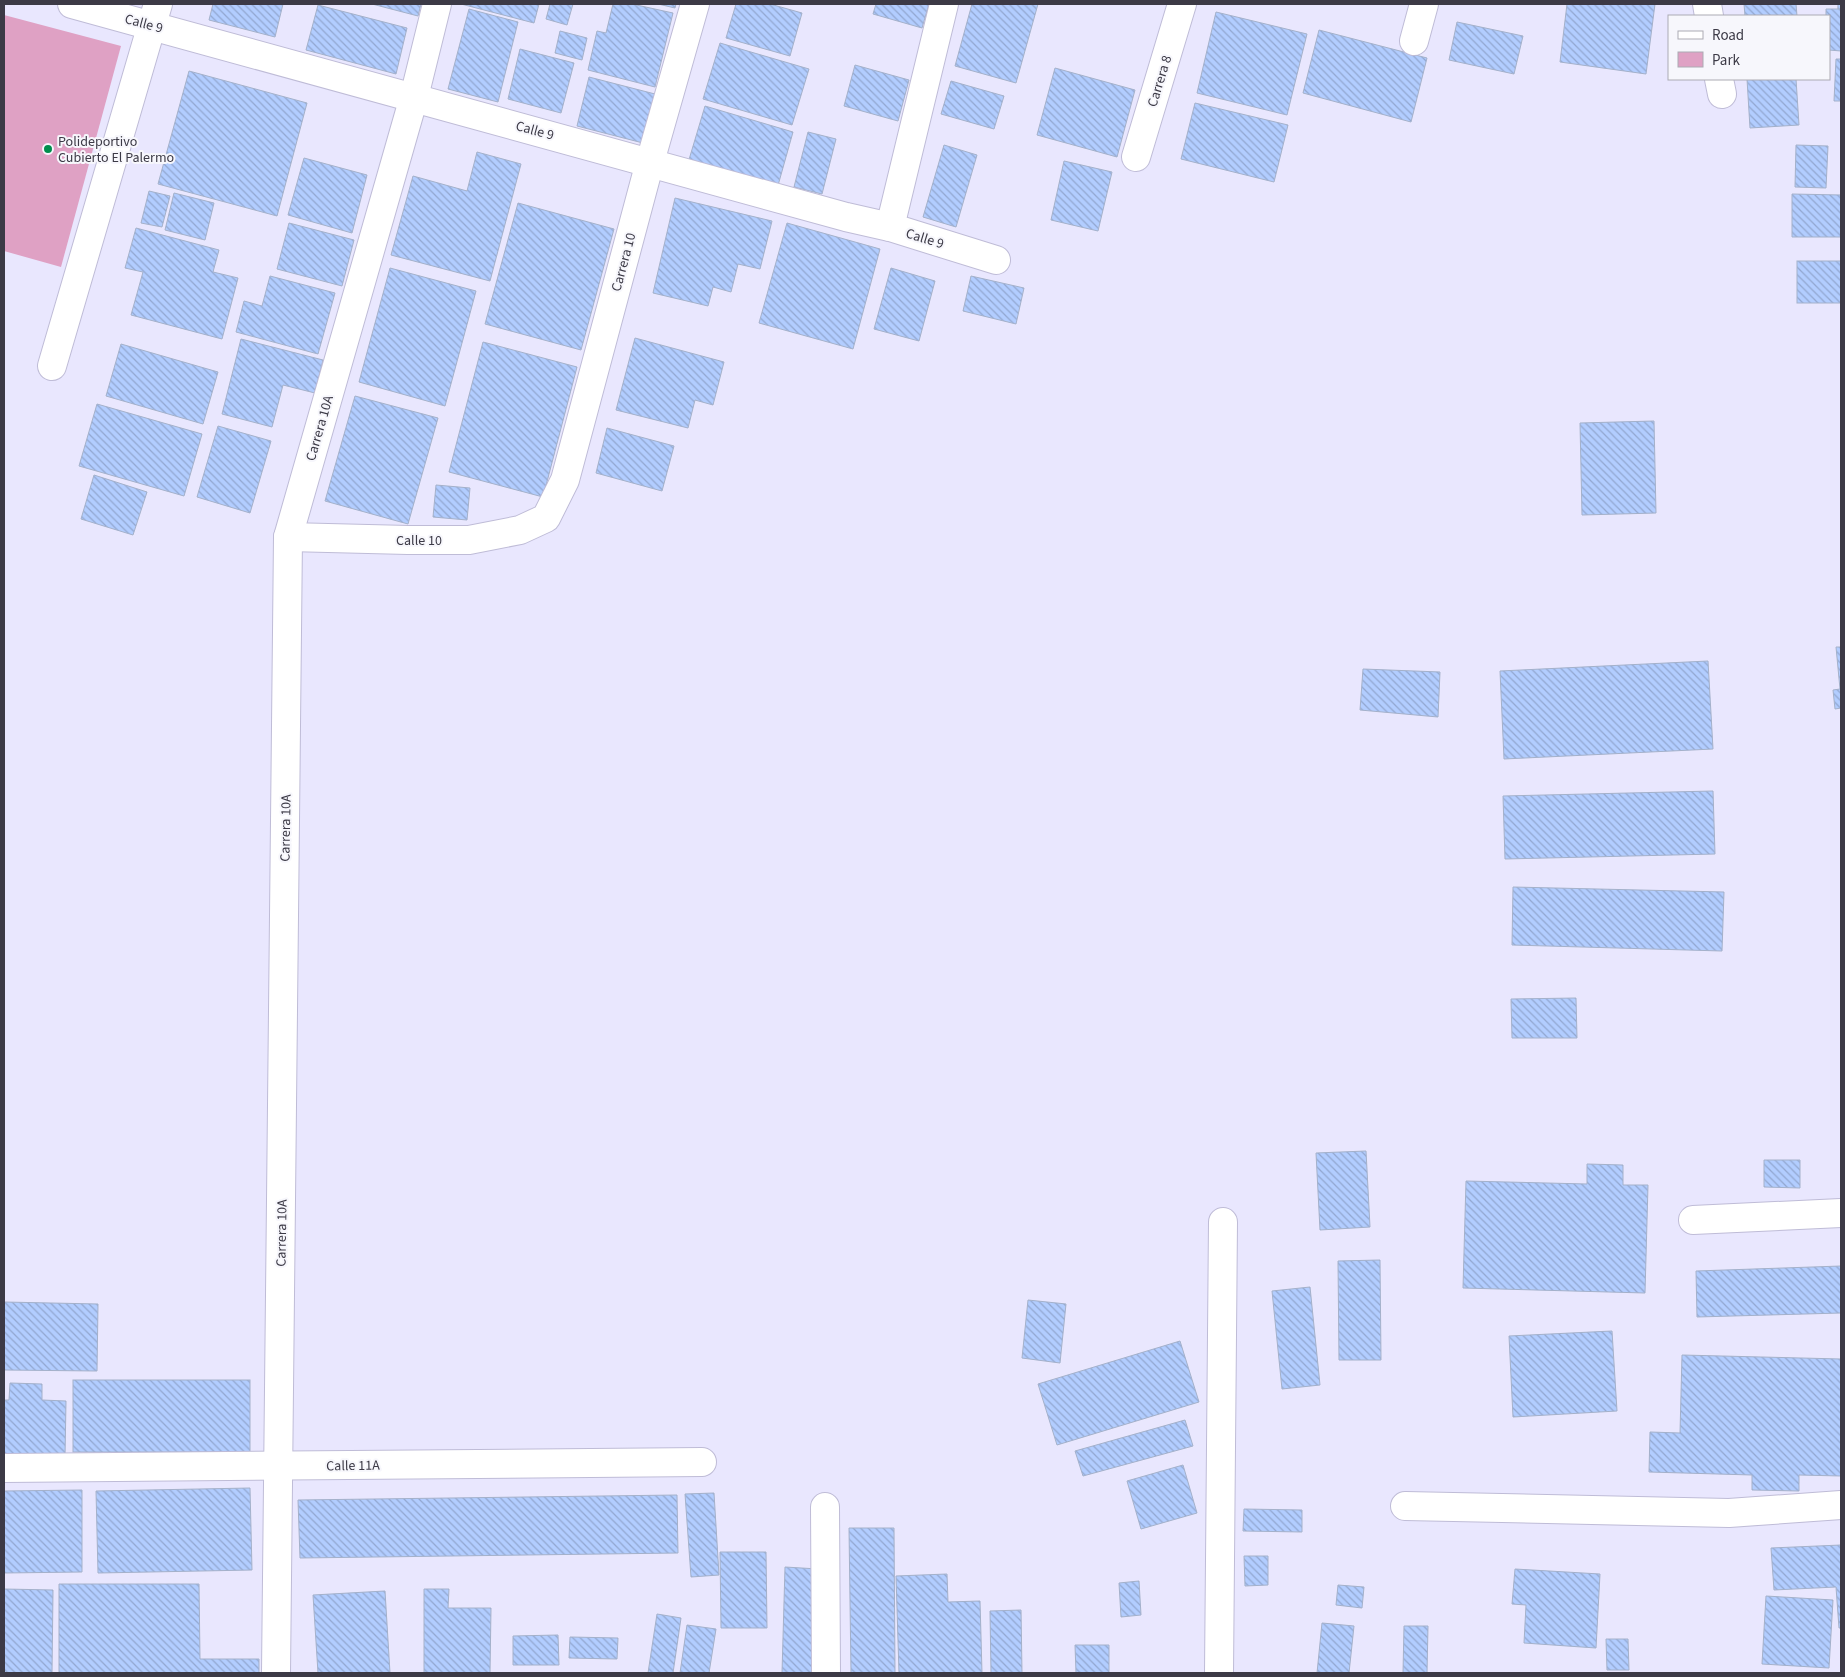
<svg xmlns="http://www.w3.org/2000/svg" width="1845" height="1677" font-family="'Source Sans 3',sans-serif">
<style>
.park{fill:#dfa1c4}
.building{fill:url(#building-back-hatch);stroke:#a4b1ca}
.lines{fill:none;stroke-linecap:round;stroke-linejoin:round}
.minor-casing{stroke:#bfbcd7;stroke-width:30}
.minor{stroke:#fff;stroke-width:28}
.poi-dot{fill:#008e4d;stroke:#f7f7fc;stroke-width:2}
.labels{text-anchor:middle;stroke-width:4;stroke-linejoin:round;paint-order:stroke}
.street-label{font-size:14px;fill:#3c3a46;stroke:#f7f7fc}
.poi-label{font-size:14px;fill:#3c3a46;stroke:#f7f7fc;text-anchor:start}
</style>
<defs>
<pattern id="building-back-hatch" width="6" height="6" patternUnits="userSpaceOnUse" patternTransform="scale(1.25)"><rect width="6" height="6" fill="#b2cdff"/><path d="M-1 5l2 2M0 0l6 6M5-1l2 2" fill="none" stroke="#92a7d0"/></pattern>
</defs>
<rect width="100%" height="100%" fill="#e9e7fe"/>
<polygon class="park" points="4,15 121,46 61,267 4,251"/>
<g class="building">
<polygon points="213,4 283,4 275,37 209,20"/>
<polygon points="372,4 421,4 418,16"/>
<polygon points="461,4 539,4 534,23"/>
<polygon points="550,4 573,4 567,25 546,19"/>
<polygon points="613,4 632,4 673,13 655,87 588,70 597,31 606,33"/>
<polygon points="658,4 676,4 675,8"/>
<polygon points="736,4 770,4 802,13 790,56 726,38"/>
<polygon points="876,4 929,4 922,28 873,14"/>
<polygon points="972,4 1038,4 1016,83 955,66"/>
<polygon points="1567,4 1655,4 1646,74 1560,62"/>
<polygon points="1744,4 1796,4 1797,16 1745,16"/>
<polygon points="1838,4 1841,4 1841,36 1837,36"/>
<polygon points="318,5 407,28 396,74 306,50"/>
<polygon points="469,9 518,22 498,102 448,89"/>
<polygon points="1826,9 1841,9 1841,51 1829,50 1829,16 1826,16"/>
<polygon points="1216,12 1307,34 1287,115 1197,93"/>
<polygon points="1457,22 1523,36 1514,74 1449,60"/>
<polygon points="1319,30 1427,58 1411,122 1303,93"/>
<polygon points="560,31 587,38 582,60 555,53"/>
<polygon points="720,43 809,69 792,125 703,99"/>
<polygon points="520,49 574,63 561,113 508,99"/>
<polygon points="1836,59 1841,59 1841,101 1834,101"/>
<polygon points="855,65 909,80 898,121 844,106"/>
<polygon points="1055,68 1135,90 1117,157 1037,135"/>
<polygon points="189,71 307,103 277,216 158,184"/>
<polygon points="589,77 655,94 643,143 577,126"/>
<polygon points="1747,79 1796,79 1799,125 1750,128"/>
<polygon points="951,81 1004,96 994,129 941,114"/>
<polygon points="1195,103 1288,125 1274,182 1181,159"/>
<polygon points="705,106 793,132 777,189 688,163"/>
<polygon points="808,132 836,139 822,194 794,187"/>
<polygon points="944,145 977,155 956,227 923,217"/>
<polygon points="1796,145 1828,146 1826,188 1795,187"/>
<polygon points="477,152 521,164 490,281 391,255 413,176 467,191"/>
<polygon points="304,158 367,175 352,233 288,215"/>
<polygon points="1064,161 1112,172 1098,231 1051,220"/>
<polygon points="149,191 170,196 162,227 141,223"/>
<polygon points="174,193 214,203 205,240 165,230"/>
<polygon points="1792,194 1841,195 1841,237 1792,237"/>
<polygon points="675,198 772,221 760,269 738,264 731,292 713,287 708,306 653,293"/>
<polygon points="518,203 614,229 581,350 485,324"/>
<polygon points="289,223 354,240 342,286 277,269"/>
<polygon points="787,223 880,249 853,349 759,323"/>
<polygon points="136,228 219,250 213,272 238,278 222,339 131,315 143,272 125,268"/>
<rect x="1797" y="261" width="44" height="42"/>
<polygon points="390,268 476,291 445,406 359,382"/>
<polygon points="891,268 935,281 919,341 874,329"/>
<polygon points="270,276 335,293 318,354 236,332 244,301 262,306"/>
<polygon points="971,276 1024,288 1016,324 963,311"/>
<polygon points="635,338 724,362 713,405 695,400 688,428 616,410"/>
<polygon points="241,339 323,360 315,393 283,385 272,427 222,414"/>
<polygon points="483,342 577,367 543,497 449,472"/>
<polygon points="121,344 218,372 203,424 106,396"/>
<polygon points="355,396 438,418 408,524 325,501"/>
<polygon points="97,404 202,434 184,496 79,466"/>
<polygon points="1654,421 1656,513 1582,515 1580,423"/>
<polygon points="218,426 271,441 250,513 197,497"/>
<polygon points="607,428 674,446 662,491 596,473"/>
<polygon points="94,475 147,492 133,535 81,519"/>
<polygon points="436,485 470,488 467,520 433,517"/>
<polygon points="1836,647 1841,647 1841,708 1835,709 1833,690 1840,689"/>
<polygon points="1708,661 1713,749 1504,759 1500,671"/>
<polygon points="1363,669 1440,672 1438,717 1360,710"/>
<polygon points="1713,791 1715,854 1505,859 1503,796"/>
<polygon points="1513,887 1724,892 1722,951 1512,945"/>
<polygon points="1576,998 1577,1038 1512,1038 1511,999"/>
<polygon points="1366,1151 1370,1227 1320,1230 1316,1153"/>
<polygon points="1764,1160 1800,1160 1800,1188 1764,1187"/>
<polygon points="1587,1164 1623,1165 1623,1185 1648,1185 1645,1293 1463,1288 1466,1181 1587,1184"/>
<polygon points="1380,1260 1381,1360 1339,1360 1338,1261"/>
<polygon points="1841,1266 1841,1313 1697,1317 1696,1271"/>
<polygon points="1310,1287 1320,1385 1282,1389 1272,1291"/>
<polygon points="1028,1300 1066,1304 1060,1363 1022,1358"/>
<polygon points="4,1302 98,1304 97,1371 4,1370"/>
<polygon points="1612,1331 1617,1411 1513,1417 1509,1336"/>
<polygon points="1180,1341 1199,1402 1057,1445 1038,1384"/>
<polygon points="1682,1355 1841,1359 1841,1476 1799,1475 1799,1491 1752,1490 1752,1475 1649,1472 1650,1432 1680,1433"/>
<rect x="73" y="1380" width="177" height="72"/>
<polygon points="10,1383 42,1384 42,1400 66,1401 65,1457 4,1455 4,1400 9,1400"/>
<polygon points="1185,1420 1193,1446 1083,1476 1075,1451"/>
<polygon points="1183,1465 1197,1513 1141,1529 1127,1481"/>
<polygon points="250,1488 252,1570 98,1573 96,1491"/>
<polygon points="82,1490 82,1572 4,1573 4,1491"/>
<polygon points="714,1493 719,1575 691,1577 685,1494"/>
<polygon points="677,1495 678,1553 300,1558 298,1500"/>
<polygon points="1244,1509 1302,1510 1302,1532 1243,1531"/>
<polygon points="849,1528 894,1528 895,1673 851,1673"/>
<polygon points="1841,1545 1841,1628 1839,1628 1836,1587 1774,1590 1771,1548"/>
<polygon points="720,1552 766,1552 767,1628 721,1628"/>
<polygon points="1244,1556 1268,1556 1268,1585 1245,1586"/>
<polygon points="785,1567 818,1569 815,1673 782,1673"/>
<polygon points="1515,1569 1600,1574 1596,1648 1524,1643 1526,1605 1512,1604"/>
<polygon points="947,1574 948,1602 980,1601 982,1673 899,1673 896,1576"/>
<polygon points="1139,1581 1141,1615 1121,1617 1119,1583"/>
<polygon points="59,1584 199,1584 200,1659 259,1659 259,1673 59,1673"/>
<polygon points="1338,1585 1364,1587 1362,1608 1336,1605"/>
<polygon points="4,1589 53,1590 52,1673 4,1673"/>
<polygon points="424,1589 449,1589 448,1608 491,1608 490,1673 424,1673"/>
<polygon points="385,1591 390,1673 318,1673 313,1595"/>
<polygon points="1766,1596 1833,1600 1829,1668 1762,1664"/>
<polygon points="1021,1610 1022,1673 991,1673 990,1611"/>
<polygon points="657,1614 681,1618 673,1673 648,1673"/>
<polygon points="1322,1623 1354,1626 1349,1673 1317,1673"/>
<polygon points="687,1625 716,1629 709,1673 680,1673"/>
<polygon points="1404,1626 1428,1626 1427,1673 1403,1673"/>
<polygon points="558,1635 559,1665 513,1665 513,1636"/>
<polygon points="570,1637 618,1638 617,1659 569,1658"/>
<polygon points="1606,1639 1628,1639 1629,1670 1607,1670"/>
<polygon points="1075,1645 1109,1645 1109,1673 1076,1673"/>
</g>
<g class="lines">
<g class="minor-casing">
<g id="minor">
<polyline points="72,4 846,217 890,227 996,260"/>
<polyline points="1707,4 1709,16"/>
<polyline points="1414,41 1424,4"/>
<polyline points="1719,79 1722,94"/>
<polyline points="1136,157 1182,4"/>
<polyline points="890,227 944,4"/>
<polyline points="52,366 158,4"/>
<polyline points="288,537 408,540 469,540 520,530 546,518 565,480 650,162 695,4"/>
<polyline points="1693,1220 1841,1213"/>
<polyline points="4,1468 702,1462"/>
<polyline points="1405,1506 1729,1513 1841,1505"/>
<polyline points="825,1507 826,1673"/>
<polyline points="276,1673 288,537 414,97 437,4"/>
<polyline points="1219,1673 1223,1222"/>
</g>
</g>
<use href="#minor" class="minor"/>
</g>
<circle class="poi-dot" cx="48" cy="149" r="5"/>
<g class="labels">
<g class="street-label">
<text transform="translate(144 23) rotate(15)" y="5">Calle 9</text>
<text transform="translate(1159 81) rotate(-73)" y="5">Carrera 8</text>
<text transform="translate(535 130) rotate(15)" y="5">Calle 9</text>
<text transform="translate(925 238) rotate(17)" y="5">Calle 9</text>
<text transform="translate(623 262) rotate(-75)" y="5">Carrera 10</text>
<text transform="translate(319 428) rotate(-74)" y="5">Carrera 10A</text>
<text x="419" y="545">Calle 10</text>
<text transform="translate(285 828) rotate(-89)" y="5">Carrera 10A</text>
<text transform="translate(281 1233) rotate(-89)" y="5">Carrera 10A</text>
<text transform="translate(353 1465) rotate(-1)" y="5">Calle 11A</text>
</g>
<g class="poi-label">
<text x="58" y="146">Polideportivo<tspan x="58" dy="16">Cubierto El Palermo</tspan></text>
</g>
</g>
<rect width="1845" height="1677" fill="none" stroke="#3c3a46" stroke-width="10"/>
<rect x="1668" y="15" width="162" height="65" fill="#f7f7fc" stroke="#acabb3"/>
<rect x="1678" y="31" width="25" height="8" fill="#ffffff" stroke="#acabb3"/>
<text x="1712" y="40" font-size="15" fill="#3c3a46">Road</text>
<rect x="1678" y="52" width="25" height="15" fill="#dfa1c4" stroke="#acabb3"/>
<text x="1712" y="65" font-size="15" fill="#3c3a46">Park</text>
</svg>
